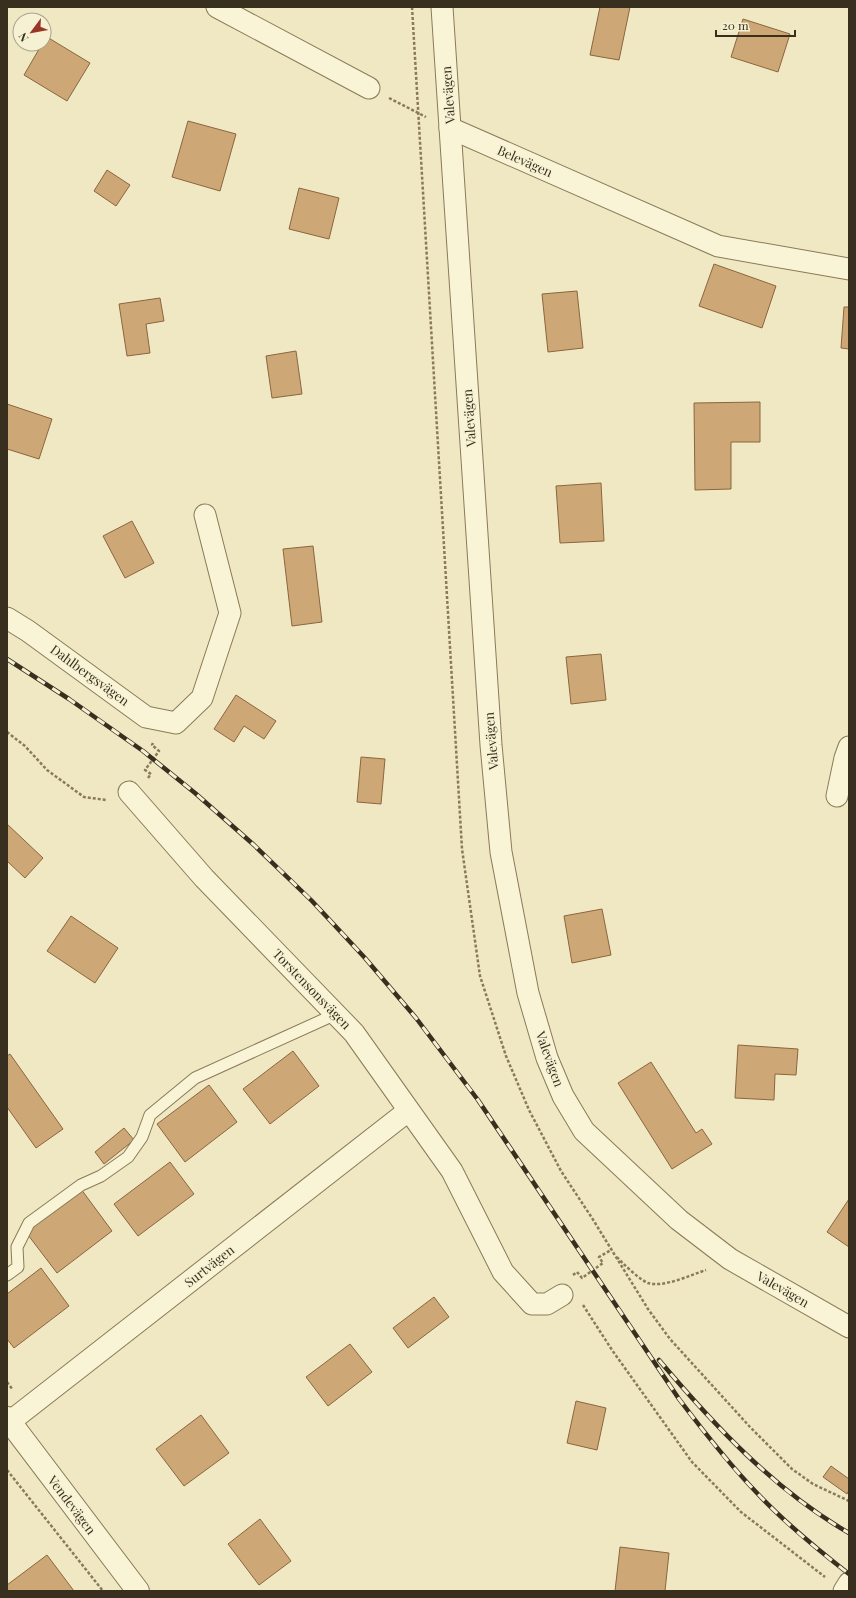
<svg xmlns="http://www.w3.org/2000/svg" width="856" height="1598" font-family="'Playfair Display',serif">
<style>
.building{fill:#cea777;stroke:#8a663e}
.lines{fill:none;stroke-linecap:round;stroke-linejoin:round}
.service-casing{stroke:#8a7a59;stroke-width:13}
.minor-casing{stroke:#8a7a59;stroke-width:23}
.tertiary-casing{stroke:#8a7a59;stroke-width:24}
.path{stroke:#8a7a59;stroke-width:2.5;stroke-dasharray:3 2;stroke-linecap:butt}
.service{stroke:#faf4d6;stroke-width:11}
.minor{stroke:#faf4d6;stroke-width:21}
.tertiary{stroke:#faf4d6;stroke-width:22}
.rail-casing{stroke:#392f1e;stroke-width:4.5}
.rail{stroke:#f6f1d2;stroke-width:3;stroke-dasharray:9;stroke-linecap:butt}
.labels{text-anchor:middle;stroke-width:3;stroke-linejoin:round;paint-order:stroke}
.street-label{font-size:13px;fill:#392f1e;stroke:#f6f1d2}
</style>
<rect width="100%" height="100%" fill="#efe8c3"/>
<g class="building">
<polygon points="600,7 630,7 619,60 590,55"/>
<polygon points="743,19 790,34 778,72 731,57"/>
<polygon points="47,37 90,63 67,101 24,75 42,44 44,44"/>
<polygon points="188,121 236,134 220,191 172,177"/>
<polygon points="107,170 130,185 116,206 94,191"/>
<polygon points="299,188 339,198 329,239 289,229"/>
<polygon points="714,264 776,286 762,328 699,306"/>
<polygon points="577,291 583,348 548,352 542,294"/>
<polygon points="160,298 164,321 146,324 150,353 127,356 119,304"/>
<polygon points="844,307 849,307 849,349 841,348"/>
<polygon points="296,351 302,394 272,398 266,356"/>
<polygon points="760,402 760,442 731,442 731,489 695,490 694,403"/>
<polygon points="7,404 52,419 39,459 7,449"/>
<polygon points="601,483 604,541 560,543 556,486"/>
<polygon points="132,521 154,563 125,578 103,536"/>
<polygon points="313,546 322,622 292,626 283,549"/>
<polygon points="601,654 606,700 571,704 566,657"/>
<polygon points="236,695 276,721 264,739 244,726 234,742 214,729"/>
<polygon points="361,757 385,759 381,804 357,802"/>
<polygon points="7,824 43,858 25,878 7,861"/>
<polygon points="602,909 611,955 572,963 564,916"/>
<polygon points="71,916 118,948 95,983 47,951"/>
<polygon points="738,1045 798,1049 796,1075 775,1074 774,1100 735,1098"/>
<polygon points="293,1051 319,1086 270,1124 243,1089"/>
<polygon points="10,1054 63,1129 36,1148 7,1107 7,1056"/>
<polygon points="651,1062 696,1133 702,1129 712,1144 672,1169 618,1083"/>
<polygon points="209,1085 237,1122 185,1162 157,1124"/>
<polygon points="124,1128 134,1140 104,1164 95,1152"/>
<polygon points="170,1162 194,1194 138,1236 114,1204"/>
<polygon points="81,1189 112,1231 57,1273 25,1231"/>
<polygon points="849,1199 849,1247 827,1232"/>
<polygon points="41,1268 69,1306 14,1348 7,1339 7,1294"/>
<polygon points="434,1297 449,1317 408,1348 393,1328"/>
<polygon points="350,1344 372,1372 328,1406 306,1377"/>
<polygon points="576,1401 606,1408 597,1450 567,1443"/>
<polygon points="201,1415 229,1453 184,1486 156,1449"/>
<polygon points="831,1466 849,1479 849,1490 847,1494 823,1477"/>
<polygon points="260,1519 291,1561 259,1585 228,1544"/>
<polygon points="620,1547 669,1553 665,1591 615,1591"/>
<polygon points="47,1555 74,1591 7,1591 7,1585"/>
</g>
<g class="lines">
<g class="service-casing">
<polyline id="service" points="7,1275 18,1267 17,1247 29,1223 81,1185 101,1176 128,1157 142,1137 150,1115 195,1078 336,1014"/>
</g>
<g class="minor-casing">
<g id="minor">
<polyline points="217,7 369,88"/>
<polyline points="442,7 491,745 501,852 528,993 547,1058 563,1096 584,1131 679,1220 730,1259 849,1327"/>
<polyline points="450,128 718,246 849,269"/>
<polyline points="7,618 28,631 146,717 176,723 202,698 230,613 205,515"/>
<polyline points="129,792 204,878 354,1033 452,1171 503,1272 532,1304 547,1304 562,1295"/>
<polyline points="837,796 845,758 849,747"/>
<polyline points="7,1424 408,1111"/>
<polyline points="844,1591 849,1583"/>
</g>
</g>
<g class="tertiary-casing">
<polyline id="tertiary" points="7,1418 138,1591"/>
</g>
<g class="path">
<polyline points="412,7 462,849 480,976 506,1056 529,1110 561,1171 592,1218 648,1309 670,1339 750,1427 792,1469 813,1484 849,1501"/>
<polyline points="389,98 426,117"/>
<polyline points="7,732 25,746 47,770 84,797 106,800"/>
<polyline points="148,778 151,774 145,770 159,751 152,745 153,743"/>
<path d="M617 1257C622 1263 640 1280 648 1283 663 1288 691 1275 706 1270"/>
<polyline points="573,1275 577,1272 582,1278 603,1263 599,1257 611,1250"/>
<polyline points="583,1305 612,1350 692,1462 741,1512 825,1577"/>
<polyline points="7,1382 13,1390"/>
<polyline points="7,1470 103,1591"/>
</g>
<use href="#service" class="service"/>
<use href="#minor" class="minor"/>
<use href="#tertiary" class="tertiary"/>
<g class="rail-casing">
<g id="rail">
<path d="M7 659 69 699 143 751 195 793 254 845 312 901 365 958 416 1018 478 1100 679 1399C704 1432 729 1464 757 1493 785 1523 817 1549 849 1574"/>
<path d="M659 1360C714 1425 774 1490 849 1533"/>
</g>
</g>
<use href="#rail" class="rail"/>
</g>
<g class="labels">
<g class="street-label">
<text transform="translate(448 95) rotate(-94)" y="5">Valevägen</text>
<text transform="translate(525 161) rotate(24)" y="5">Belevägen</text>
<text transform="translate(469 418) rotate(-94)" y="5">Valevägen</text>
<text transform="translate(90 675) rotate(36)" y="5">Dahlbergsvägen</text>
<text transform="translate(491 741) rotate(-95)" y="5">Valevägen</text>
<text transform="translate(312 989) rotate(46)" y="5">Torstensonsvägen</text>
<text transform="translate(550 1059) rotate(70)" y="5">Valevägen</text>
<text transform="translate(209 1266) rotate(-38)" y="5">Surtvägen</text>
<text transform="translate(783 1289) rotate(30)" y="5">Valevägen</text>
<text transform="translate(72 1505) rotate(53)" y="5">Vendevägen</text>
</g>
</g>
<rect width="856" height="1598" fill="none" stroke="#392f1e" stroke-width="16"/>
<g transform="translate(32 32) rotate(238)"><circle r="19" fill="#f6f1d2" stroke="#aaa38a"/>
<path d="M0-3L7 15L0 10L-7 15Z" fill="#9a3627"/>
<text y="-6" font-size="11" font-weight="bold" text-anchor="middle" fill="#392f1e">N</text>
</g>
<path d="M716 30v6h79v-6" fill="none" stroke="#392f1e" stroke-width="2"/>
<text x="722" y="30" font-size="12" fill="#392f1e" stroke="#f6f1d2" stroke-width="3" paint-order="stroke">20 m</text>
</svg>
